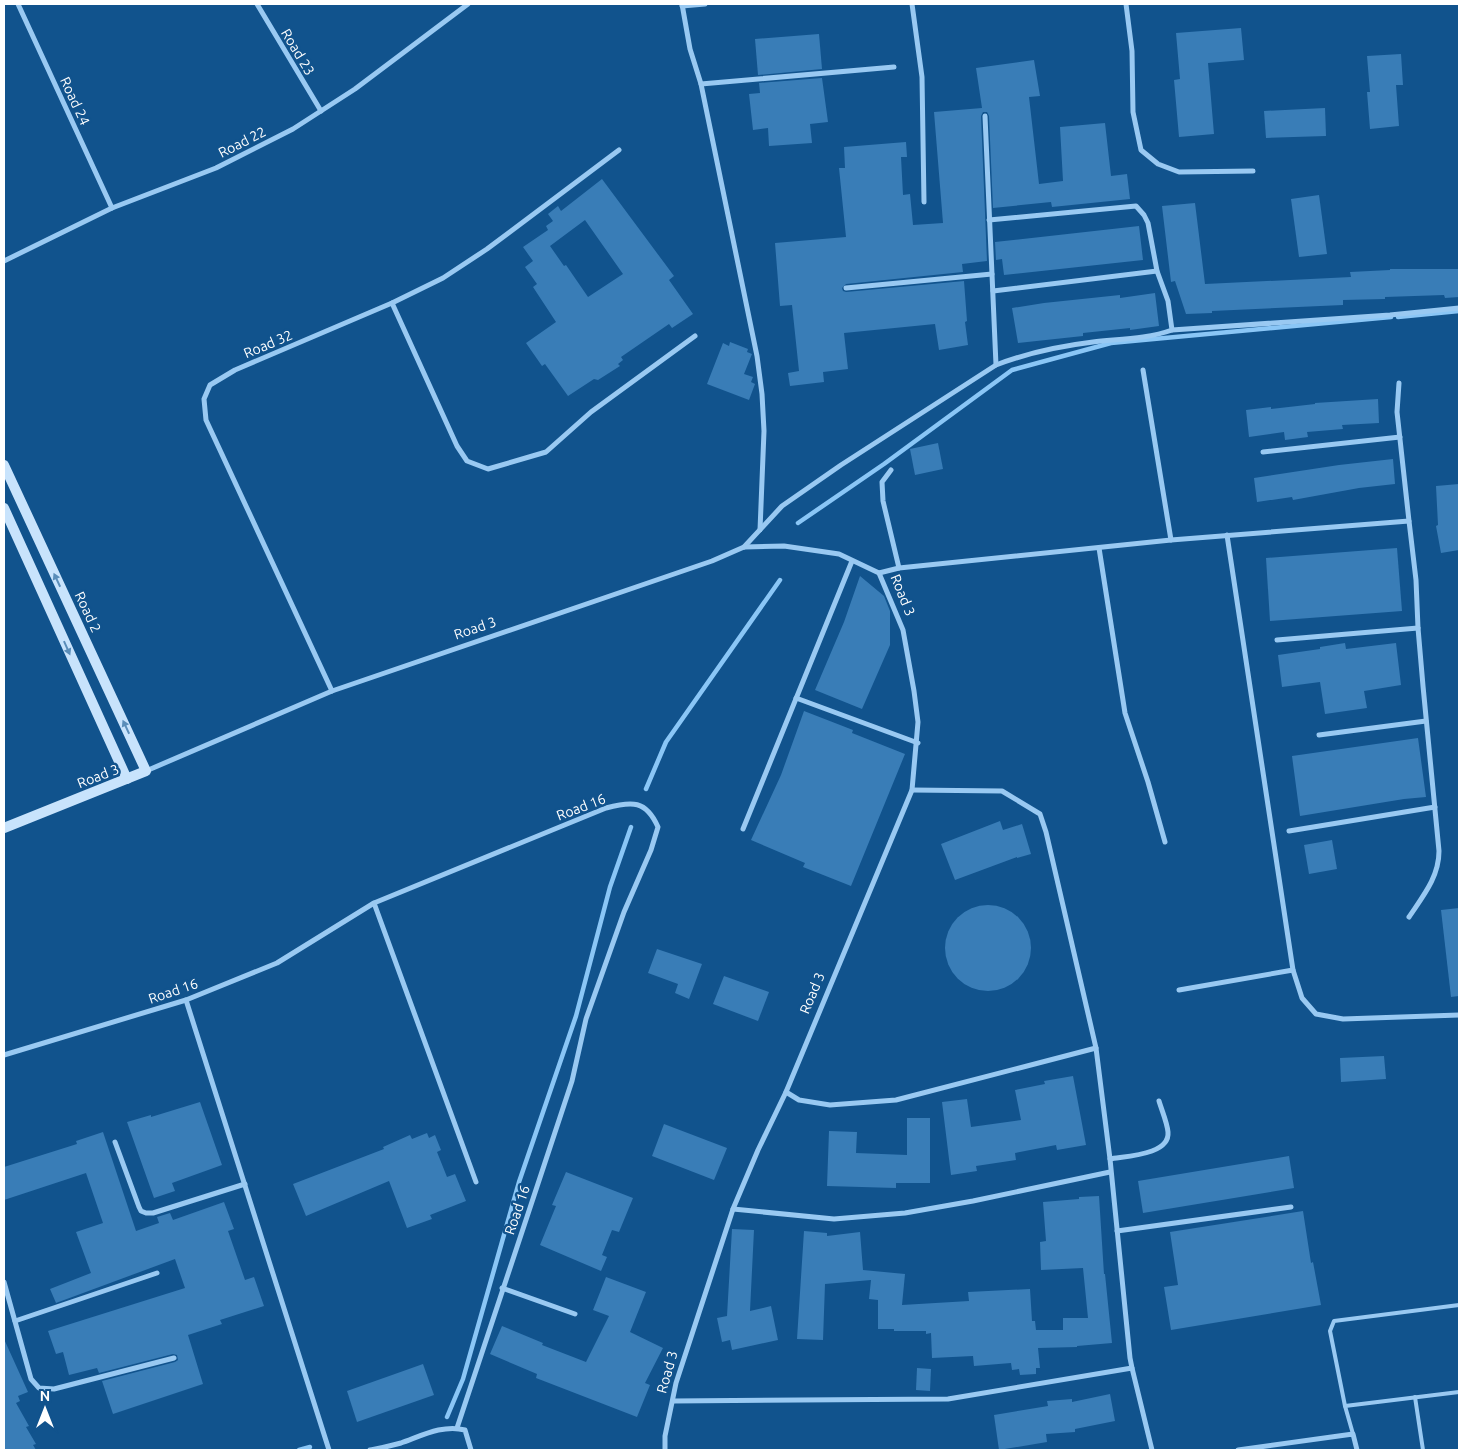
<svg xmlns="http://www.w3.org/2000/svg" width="1463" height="1454" font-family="Ubuntu,sans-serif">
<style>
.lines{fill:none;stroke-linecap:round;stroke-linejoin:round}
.stream{stroke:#8ac6f6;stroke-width:4.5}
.building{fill:#397db7;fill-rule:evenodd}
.lane{stroke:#99c9f2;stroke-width:4}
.street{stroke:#99c9f2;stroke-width:5}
.secondary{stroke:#c8e3fc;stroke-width:10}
.oneway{fill:#5a8db9}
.labels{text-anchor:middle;stroke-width:5;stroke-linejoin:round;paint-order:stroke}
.street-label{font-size:14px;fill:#fff;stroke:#11538d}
</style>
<rect width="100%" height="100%" fill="#11538d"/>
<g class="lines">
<g class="stream">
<polyline points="1398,317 1459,311"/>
<polyline points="798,523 884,464 1012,370 1111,343 1391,317"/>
<polyline points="646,789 666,742 780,580"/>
<polyline points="447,1417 463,1379 519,1182 576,1016 610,887 631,827"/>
<polyline points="299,1450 310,1447"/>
</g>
</g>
<g class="building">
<polygon points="1241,28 1244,60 1208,63 1214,134 1179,137 1174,80 1180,79 1176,33"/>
<polygon points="819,34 822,69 758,75 755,39"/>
<polygon points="1401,54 1403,85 1396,85 1399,126 1370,129 1367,92 1370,92 1367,56"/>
<polygon points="1034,60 1040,96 1029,97 1039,184 1063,181 1060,127 1105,123 1111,176 1127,174 1130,199 1052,207 1051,202 993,208 989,116 987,112 983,112 981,116 987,261 962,264 963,272 846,284 842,288 843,291 846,292 964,281 967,321 965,322 968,345 939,350 935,324 844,333 848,369 823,372 824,382 790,386 788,373 799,371 792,305 780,306 775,243 846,237 839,168 845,168 844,147 906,142 907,157 901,157 903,195 910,194 913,225 943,223 934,112 982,108 976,68"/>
<polygon points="822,78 828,122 810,124 812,143 769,146 768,128 753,130 749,94 760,93 759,83"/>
<polygon points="1325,108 1326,136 1266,138 1264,111"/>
<path d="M602 179 674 276 669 280 693 314 672 328 669 324 621 357 623 360 618 364 620 366 598 380 594 379 568 396 545 364 542 366 526 343 556 322 533 287 537 284 525 267 533 261 523 247 548 230 546 226 553 221 548 214 558 206 561 211ZM585 220 623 274 588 297 566 265 564 266 550 246Z"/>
<polygon points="1319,195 1327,254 1299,257 1291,199"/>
<polygon points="1195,203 1205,284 1351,277 1350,272 1390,270 1390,269 1459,269 1459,297 1445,298 1444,295 1385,297 1385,299 1343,300 1343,305 1212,311 1212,313 1186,314 1175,281 1171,282 1162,206"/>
<polygon points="1139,226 1143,260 1004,275 1002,259 996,260 995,242"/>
<polygon points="1155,293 1159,326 1130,330 1130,328 1083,333 1083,336 1018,343 1012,308 1044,303 1120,295 1120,298"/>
<polygon points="730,342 748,349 747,352 752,354 744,374 753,377 751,382 755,384 749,400 707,384 723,343 729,346"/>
<polygon points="1378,399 1379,423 1342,425 1343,429 1307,432 1308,437 1285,440 1284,432 1249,437 1246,410 1271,407 1271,409 1315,404 1315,403"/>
<polygon points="938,443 943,469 915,475 910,449"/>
<polygon points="1393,459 1395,484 1359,488 1293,500 1292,497 1257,502 1254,478 1339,465"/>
<polygon points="1459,484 1459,550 1441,553 1436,526 1438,525 1436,486"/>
<polygon points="1397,548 1402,611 1270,621 1266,558"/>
<polygon points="860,576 884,596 890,611 890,645 862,709 815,690 844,622"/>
<polygon points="1345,643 1346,649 1396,643 1401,685 1364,691 1367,708 1325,714 1320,682 1282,687 1278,655 1320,649 1320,647"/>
<polygon points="804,711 853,730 852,733 905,754 851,886 803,867 805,863 751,840 781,775"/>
<polygon points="1418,738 1426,797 1404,799 1300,816 1292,756"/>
<polygon points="1000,821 1003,830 1022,824 1031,854 1017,858 1017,857 955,880 941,844"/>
<polygon points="1332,840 1337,869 1309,874 1304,845"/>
<circle cx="988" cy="948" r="43"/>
<polygon points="1459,908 1459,996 1451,997 1441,910"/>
<polygon points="657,949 702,964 689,999 675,993 678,984 648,973"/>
<polygon points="724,976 769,992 758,1021 713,1004"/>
<polygon points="1384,1056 1386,1079 1341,1082 1340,1058"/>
<polygon points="1073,1076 1086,1145 1057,1150 1056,1145 1015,1153 1016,1160 976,1166 977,1171 951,1175 942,1102 967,1099 971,1127 1021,1120 1015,1090 1045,1084 1044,1081"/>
<polygon points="200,1102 222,1165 172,1183 175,1191 154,1198 127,1122 151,1115 151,1117"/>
<polygon points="907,1118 930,1118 930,1183 896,1183 896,1188 827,1186 829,1131 857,1132 856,1153 907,1155"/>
<polygon points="664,1124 727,1148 714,1180 652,1156"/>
<polygon points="103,1132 136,1231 159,1223 157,1217 170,1213 173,1220 224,1202 234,1229 228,1231 245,1280 254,1277 264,1306 220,1320 222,1324 188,1335 203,1384 113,1414 102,1381 175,1362 178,1360 177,1355 173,1354 99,1373 97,1368 69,1375 63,1352 56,1354 48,1331 185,1288 175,1259 56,1303 50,1289 91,1273 76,1232 103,1223 86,1173 4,1200 4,1167 77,1144 76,1141"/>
<polygon points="427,1133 429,1138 435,1135 441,1150 437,1152 447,1177 455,1174 466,1201 430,1215 432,1219 407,1228 389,1181 306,1216 293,1184 384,1149 383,1147 410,1135 412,1139"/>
<polygon points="1289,1156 1294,1188 1143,1213 1138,1181"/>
<polygon points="566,1172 633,1198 619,1232 612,1230 602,1255 607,1257 601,1271 540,1245 556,1206 552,1205"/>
<polygon points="1099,1196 1104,1274 1105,1274 1112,1343 1077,1346 1077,1347 1038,1348 1040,1368 1036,1368 1036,1374 1020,1375 1019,1369 1012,1370 1011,1363 974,1366 973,1356 932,1358 931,1333 926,1334 926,1331 894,1331 894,1329 878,1329 878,1300 869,1299 871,1280 825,1284 823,1340 797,1339 804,1231 827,1233 827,1236 860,1232 863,1270 905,1274 902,1305 969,1301 968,1292 1030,1289 1032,1321 1035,1321 1036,1330 1063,1330 1063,1318 1088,1318 1083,1268 1041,1270 1040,1242 1046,1241 1043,1202 1079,1199 1079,1197"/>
<polygon points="1303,1211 1311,1263 1313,1262 1321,1305 1171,1330 1164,1287 1178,1285 1170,1232"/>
<polygon points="732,1229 754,1230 750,1311 771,1306 778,1340 732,1350 730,1340 722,1342 717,1318 727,1316"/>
<polygon points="606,1277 646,1292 630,1332 663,1348 645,1383 650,1385 637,1417 536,1378 537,1374 490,1354 502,1326 543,1343 542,1345 586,1362 609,1316 593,1310"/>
<polygon points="4,1339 28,1392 18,1396 20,1401 16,1403 29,1426 26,1427 36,1444 33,1445 36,1450 4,1450"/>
<polygon points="423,1364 434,1395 357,1422 347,1391"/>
<polygon points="917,1368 931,1369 930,1391 916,1390"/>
<polygon points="1110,1394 1115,1421 1075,1429 1075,1432 1046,1434 1047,1442 999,1450 994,1415 1048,1406 1047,1401 1072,1399 1072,1402"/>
</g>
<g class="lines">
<g class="lane">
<polyline points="1415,1397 1423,1450"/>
<polyline points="1345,1406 1459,1392"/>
<polyline points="1353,1434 1345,1406 1330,1331 1334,1321 1459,1305"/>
</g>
<g class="street">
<polyline points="18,4 112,208"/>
<polyline points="257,4 321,111"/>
<polyline points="682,4 690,49 701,84 757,356 762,394 764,431 760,530"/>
<polyline points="912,4 922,77 924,202"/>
<polyline points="1126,4 1132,51 1133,112 1141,150 1158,164 1179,172 1253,171"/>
<polyline points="682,6 705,4"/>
<polyline points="701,84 894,67"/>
<polyline points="985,116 996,365"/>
<polyline points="4,261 112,208 216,168 293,129 355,89 468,4"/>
<polyline points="846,288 992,274"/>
<polyline points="993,291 1157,271"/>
<polyline points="392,303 457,446 467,461 488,469 546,452 591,412 695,336"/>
<polyline points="1172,330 1390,315 1459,308"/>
<polyline points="1143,370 1171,540"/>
<polyline points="1263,452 1400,437"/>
<polyline points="891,470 882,482 883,501 899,568"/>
<path d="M1409 521 1416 580 1418 628 1423 686 1439 851C1439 877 1423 896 1409 917"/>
<polyline points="1227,535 1293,970 1302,998 1316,1014 1343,1019 1459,1015"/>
<path d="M744 547 782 506 841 465 996 365C1027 353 1060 346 1093 342 1119 339 1147 339 1172 330L1168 301 1157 271 1148 223 1144 215 1136 206 989 220"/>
<polyline points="1099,548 1125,713 1148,782 1165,842"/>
<polyline points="879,573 899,568 1171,540 1409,521 1397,412 1399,383"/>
<polyline points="1277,640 1418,628"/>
<polyline points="332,691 206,420 204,399 210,385 235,370 392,303 443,278 487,249 619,150"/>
<polyline points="796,698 918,743"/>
<polyline points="1319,735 1426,721"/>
<polyline points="146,771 332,691 712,561 744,547 784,546 839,554 879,573 903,630 914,691 918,722 912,790 786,1092 758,1150 733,1209 676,1383 665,1436 665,1450"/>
<polyline points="743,829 852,561"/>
<polyline points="1289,831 1435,807"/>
<polyline points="374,903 476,1182"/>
<polyline points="1179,990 1293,970"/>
<polyline points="186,1000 329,1450"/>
<path d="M4 1055 186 1000 277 963 374 903 606 808C632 801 646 800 658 827L651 850 624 912 586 1019 572 1081 457 1428"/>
<polyline points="786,1092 799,1100 830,1105 896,1100 1096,1048"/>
<polyline points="115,1142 139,1207 141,1211 146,1213 153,1213 245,1184"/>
<path d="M1110 1159C1126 1156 1170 1155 1168 1132 1167 1122 1162 1111 1159 1101"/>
<polyline points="733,1209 834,1219 905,1213 973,1201 1110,1172"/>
<polyline points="1117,1231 1291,1207"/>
<polyline points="4,1282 31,1379 39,1388 54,1389 174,1358"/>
<polyline points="502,1288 575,1314"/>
<polyline points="15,1321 157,1273"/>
<polyline points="1132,1368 1152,1450"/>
<polyline points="673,1401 948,1399 1132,1368 1130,1358 1110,1159 1096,1048 1046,832 1040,814 1002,791 912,790"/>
<path d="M370 1450C380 1448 391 1446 401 1443 421 1436 443 1424 465 1430L471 1450"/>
<polyline points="1238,1450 1353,1434 1357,1450"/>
</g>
<g class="secondary">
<polyline points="4,465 146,771 4,828"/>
<polyline points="4,508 127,779"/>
</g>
</g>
<defs><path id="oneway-solid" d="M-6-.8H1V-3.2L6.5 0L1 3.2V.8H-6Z" transform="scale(1.25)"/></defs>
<g class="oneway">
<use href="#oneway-solid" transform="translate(57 580) rotate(-115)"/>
<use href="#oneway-solid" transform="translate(67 648) rotate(66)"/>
<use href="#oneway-solid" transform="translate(126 727) rotate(-115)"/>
</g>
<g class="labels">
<g class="street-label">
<text transform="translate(298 52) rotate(59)" y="5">Road 23</text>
<text transform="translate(75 101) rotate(65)" y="5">Road 24</text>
<text transform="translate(242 142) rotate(-27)" y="5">Road 22</text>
<text transform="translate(268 344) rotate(-23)" y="5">Road 32</text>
<text transform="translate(903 595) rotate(68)" y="5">Road 3</text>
<text transform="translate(88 612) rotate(65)" y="5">Road 2</text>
<text transform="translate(475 628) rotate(-19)" y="5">Road 3</text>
<text transform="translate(98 776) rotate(-21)" y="5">Road 3</text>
<text transform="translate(581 807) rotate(-21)" y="5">Road 16</text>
<text transform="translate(173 991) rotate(-19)" y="5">Road 16</text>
<text transform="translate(812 993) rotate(-67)" y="5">Road 3</text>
<text transform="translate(517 1210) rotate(-71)" y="5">Road 16</text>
<text transform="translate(667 1372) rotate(-74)" y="5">Road 3</text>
</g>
</g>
<rect width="1463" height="1454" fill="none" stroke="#ffffff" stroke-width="10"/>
<g transform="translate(45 1409)" stroke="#11538d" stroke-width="4" paint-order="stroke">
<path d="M0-4L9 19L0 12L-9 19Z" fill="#ffffff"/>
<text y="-8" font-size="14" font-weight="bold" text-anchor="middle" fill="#ffffff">N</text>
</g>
</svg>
